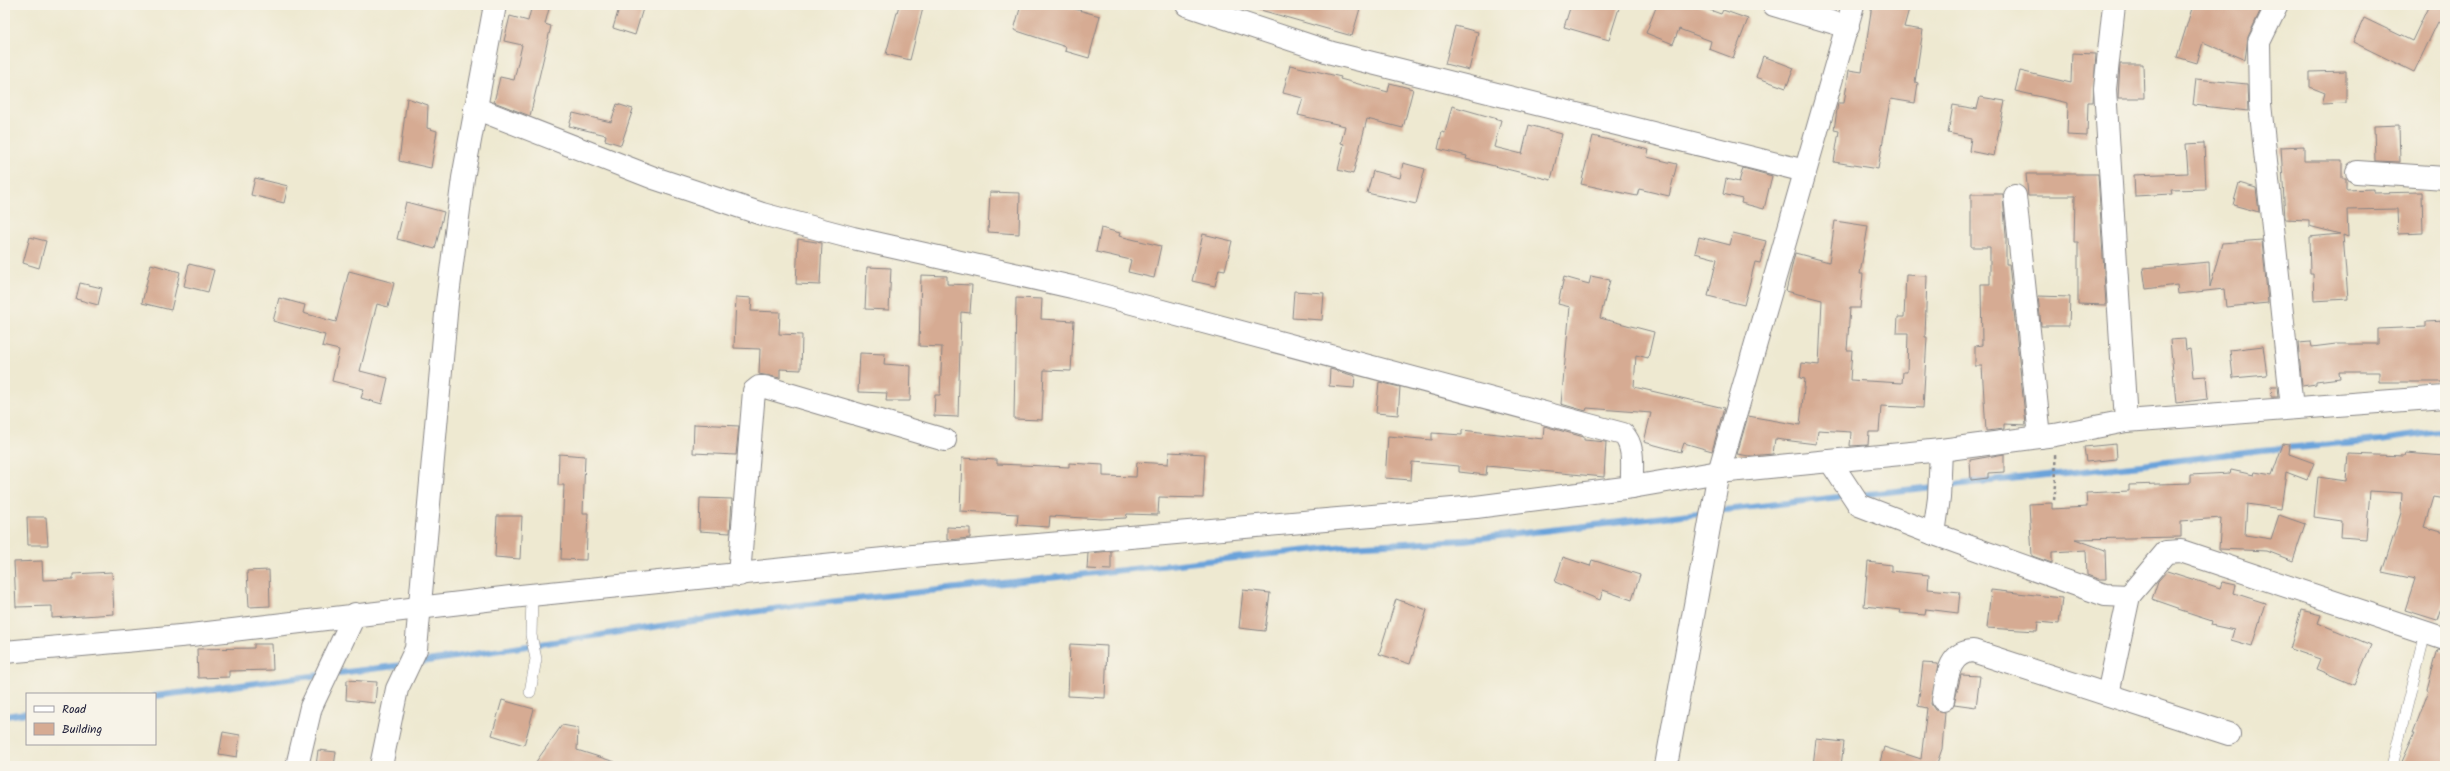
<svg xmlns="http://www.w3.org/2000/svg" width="2450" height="771" font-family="Kalam,sans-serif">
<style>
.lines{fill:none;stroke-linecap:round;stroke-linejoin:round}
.stream{stroke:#6ba3da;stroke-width:6}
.building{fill:#d6ab93}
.service-casing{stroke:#888686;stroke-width:12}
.minor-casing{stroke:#888686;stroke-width:24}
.path{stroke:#888686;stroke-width:2.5;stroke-dasharray:3 3;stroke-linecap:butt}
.service{stroke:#fff;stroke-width:11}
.minor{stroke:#fff;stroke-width:22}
</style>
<rect width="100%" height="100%" fill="#f7f3e8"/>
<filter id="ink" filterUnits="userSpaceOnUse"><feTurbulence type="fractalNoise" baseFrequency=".025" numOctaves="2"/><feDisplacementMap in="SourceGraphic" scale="8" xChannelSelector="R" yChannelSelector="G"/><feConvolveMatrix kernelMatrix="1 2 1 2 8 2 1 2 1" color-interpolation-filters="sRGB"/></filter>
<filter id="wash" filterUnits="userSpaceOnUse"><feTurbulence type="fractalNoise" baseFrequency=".012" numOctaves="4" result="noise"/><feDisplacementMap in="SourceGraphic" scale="16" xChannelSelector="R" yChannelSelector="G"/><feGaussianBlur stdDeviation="0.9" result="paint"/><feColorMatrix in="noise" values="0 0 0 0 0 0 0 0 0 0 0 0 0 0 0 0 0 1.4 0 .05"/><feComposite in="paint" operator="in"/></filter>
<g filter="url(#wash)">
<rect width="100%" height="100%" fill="#eee9d1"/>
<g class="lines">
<g class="stream">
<polyline points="1858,495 2141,465 2261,450 2380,440 2445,431"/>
<polyline points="414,663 800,605 1346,546 1464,540 1847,496"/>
<polyline points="331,674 403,665"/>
<polyline points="155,696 320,675"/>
<polyline points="5,716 27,713"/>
</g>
</g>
<g id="blocks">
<g class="building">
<polygon points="532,5 550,5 545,24 551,26 530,116 494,102 500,77 514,80 522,45 504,41 510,16 528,21"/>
<polygon points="620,5 644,5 635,35 613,28"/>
<polygon points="899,5 923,8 910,60 886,54"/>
<polygon points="1021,5 1061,5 1100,16 1089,58 1065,51 1066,47 1014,30"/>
<polygon points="1258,5 1361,5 1352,36 1257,9"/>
<polygon points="1571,5 1620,5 1609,40 1564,27"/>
<polygon points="1657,5 1696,5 1721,14 1723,10 1748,19 1733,58 1709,49 1711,41 1679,29 1673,44 1646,33"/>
<polygon points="1872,5 1910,5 1904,27 1923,30 1915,82 1918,83 1915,103 1891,99 1890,101 1878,169 1834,162 1839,131 1834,130 1838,103 1844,103 1849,70 1862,72"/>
<polygon points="2193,5 2263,5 2248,37 2245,60 2203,42 2197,63 2177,57"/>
<polygon points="2429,5 2445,5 2445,26 2438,22 2414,72 2353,42 2364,18 2412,41"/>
<polygon points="1455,26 1478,32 1469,70 1445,64"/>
<polygon points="2072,53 2096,54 2093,102 2088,102 2087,136 2067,135 2068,103 2015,91 2020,71 2071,83"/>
<polygon points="1763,56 1794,68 1786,88 1756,77"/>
<polygon points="2120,64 2143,64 2144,98 2118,98"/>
<polygon points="1290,65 1341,77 1340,79 1388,92 1390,83 1413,89 1403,128 1367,119 1353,174 1338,170 1344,144 1341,143 1345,126 1298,115 1303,98 1283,93"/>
<polygon points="2346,71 2346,103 2322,104 2325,93 2310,87 2310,72"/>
<polygon points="2196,79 2247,84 2248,111 2193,105"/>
<polygon points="1980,97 2005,101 1994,156 1969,151 1971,138 1948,133 1953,105 1977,109"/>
<polygon points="407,98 428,105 427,128 437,131 431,168 399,161"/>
<polygon points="617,104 633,109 621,145 605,140 606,135 569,126 573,113 611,122"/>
<polygon points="1452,106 1501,120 1494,147 1522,154 1529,125 1562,134 1551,180 1466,159 1467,156 1438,149 1442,132 1445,133"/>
<polygon points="2399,125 2400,162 2375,161 2374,126"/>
<polygon points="1593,136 1649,150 1647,157 1677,164 1669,196 1639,189 1637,196 1581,184"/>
<polygon points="2204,143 2206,189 2171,190 2172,194 2135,196 2134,175 2188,173 2186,144"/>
<polygon points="2304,146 2304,161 2342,161 2342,178 2346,178 2346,190 2374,189 2374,193 2422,192 2423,233 2398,234 2397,209 2347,210 2348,237 2343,235 2348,299 2314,301 2313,274 2310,274 2309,237 2340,234 2309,226 2309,220 2285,219 2281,147"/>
<polygon points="1403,163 1425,169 1416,204 1367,193 1373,171 1400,178"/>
<polygon points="1743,168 1772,176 1764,209 1741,203 1742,199 1723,194 1726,179 1739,182"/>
<polygon points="2026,174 2098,174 2106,305 2078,304 2078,242 2074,242 2075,196 2028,196"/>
<polygon points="255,178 288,186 284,203 251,195"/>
<polygon points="2239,183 2256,188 2259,212 2233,205"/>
<polygon points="990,192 1020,193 1019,234 988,232"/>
<polygon points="1971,194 2003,194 2006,235 2006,264 2009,264 2026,425 2004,424 2004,429 1986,431 1982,366 1975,366 1975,346 1982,345 1981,284 1990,284 1990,247 1971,247"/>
<polygon points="406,202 444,212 435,249 397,239"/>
<polygon points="1835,221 1868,226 1860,274 1863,274 1860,308 1850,308 1847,350 1852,350 1850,380 1902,383 1903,372 1907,372 1908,333 1897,333 1898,317 1904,317 1906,275 1927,276 1925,337 1927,337 1923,408 1881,406 1879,432 1869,432 1868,445 1850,446 1851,432 1818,430 1816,444 1775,439 1773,454 1749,456 1737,454 1748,416 1800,425 1805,379 1800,378 1802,363 1819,365 1822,300 1786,291 1795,253 1829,262"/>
<polygon points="1101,228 1120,233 1119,236 1161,246 1154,278 1128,272 1131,260 1096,252"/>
<polygon points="1733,233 1766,241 1760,263 1755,262 1744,305 1708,296 1717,259 1695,253 1699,237 1730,245"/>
<polygon points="1203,234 1232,241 1225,270 1219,269 1215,286 1192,281"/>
<polygon points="30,237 46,241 39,268 23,263"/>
<polygon points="798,239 822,243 820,285 796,284"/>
<polygon points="2262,240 2268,303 2226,307 2224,289 2178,294 2177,285 2146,289 2143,268 2209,262 2210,287 2222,243"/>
<polygon points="151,264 180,272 171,310 142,303"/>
<polygon points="189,264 214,270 208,292 184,286"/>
<polygon points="867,267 891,268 889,310 865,309"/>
<polygon points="349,271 394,283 388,307 377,304 360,371 388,378 382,404 361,398 364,389 332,381 339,350 322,346 325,335 273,321 279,298 305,305 303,313 336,322"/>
<polygon points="921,275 947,276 947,284 972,285 970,313 961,312 958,417 934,416 935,395 940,395 942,347 919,346"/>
<polygon points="1591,276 1610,280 1600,318 1654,332 1648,358 1636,355 1634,387 1724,408 1712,451 1684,443 1681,452 1644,442 1651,413 1587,408 1586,411 1561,404 1570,307 1558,304 1564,277 1589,284"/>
<polygon points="80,283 102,288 98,305 76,299"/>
<polygon points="1294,291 1324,293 1322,320 1292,318"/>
<polygon points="2038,296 2070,297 2069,326 2041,326"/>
<polygon points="736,297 752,298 751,311 780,312 779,334 802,335 801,370 780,369 780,378 759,374 760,349 734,348"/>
<polygon points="1016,298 1042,299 1041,319 1074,321 1071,371 1044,370 1042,420 1014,419"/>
<polygon points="2445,321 2445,382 2379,382 2379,372 2339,372 2340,378 2316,381 2316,384 2302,386 2298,343 2311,342 2312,347 2336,344 2378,344 2378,329 2426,327 2426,322"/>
<polygon points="2185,339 2186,350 2190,349 2193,377 2206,376 2208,399 2176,403 2170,340"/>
<polygon points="2263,346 2267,375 2233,378 2230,350"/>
<polygon points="860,353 885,354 884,364 911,366 910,401 886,401 887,393 858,392"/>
<polygon points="1330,369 1355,376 1354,388 1329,386"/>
<polygon points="1379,382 1400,387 1398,415 1376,413"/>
<polygon points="2271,386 2277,386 2278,397 2272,397"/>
<polygon points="694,424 739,426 736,455 693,453"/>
<polygon points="1544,426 1584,437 1584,440 1606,442 1604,477 1487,466 1486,475 1459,472 1459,466 1412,462 1411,480 1385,478 1388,436 1432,440 1432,433 1462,435 1462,430 1543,439"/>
<polygon points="2116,444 2117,459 2086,462 2084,447"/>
<polygon points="2283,444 2290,445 2289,454 2314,463 2307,480 2286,472 2281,509 2247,504 2245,535 2271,539 2279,515 2305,524 2293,561 2267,551 2219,549 2221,518 2181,521 2181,537 2075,539 2105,550 2106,579 2098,579 2087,575 2086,550 2052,552 2052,563 2032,556 2029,504 2052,503 2052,509 2087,507 2086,493 2129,491 2129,485 2190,483 2190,475 2230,473 2231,470 2254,475 2255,472 2272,475"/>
<polygon points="1169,452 1205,454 1203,498 1159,497 1158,515 1127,514 1126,518 1101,519 1050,516 1049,527 1017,525 1018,514 960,511 962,458 997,460 997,464 1069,467 1069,463 1103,465 1103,476 1136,477 1137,462 1168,464"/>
<polygon points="2405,453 2445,456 2445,499 2433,497 2424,527 2445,533 2445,568 2441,581 2445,582 2445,595 2437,620 2405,610 2415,579 2382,572 2401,513 2402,493 2370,491 2366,539 2341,537 2342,521 2314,517 2318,477 2346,481 2348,454 2404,456"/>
<polygon points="559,454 585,456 583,513 588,513 586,560 561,559 564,485 558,485"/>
<polygon points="2004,454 2004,472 1988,473 1988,478 1971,480 1970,460"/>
<polygon points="700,498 732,499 730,533 699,531"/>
<polygon points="497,516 522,516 520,559 495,557"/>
<polygon points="27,517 46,517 48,545 28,545"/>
<polygon points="947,527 970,528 970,538 947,540"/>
<polygon points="1111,551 1111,570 1087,569 1088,553"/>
<polygon points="1563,557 1590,566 1592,560 1640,575 1632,600 1603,590 1600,600 1555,582"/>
<polygon points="42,561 43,580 73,579 73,574 112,572 114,614 52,618 52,606 16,607 14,562"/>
<polygon points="1868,562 1891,565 1891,571 1929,575 1928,589 1960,592 1958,613 1926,609 1925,615 1900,613 1901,610 1864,606"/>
<polygon points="269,570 270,606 249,607 247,571"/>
<polygon points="2167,571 2220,588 2222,582 2236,585 2234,593 2265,603 2252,646 2231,640 2234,630 2211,625 2212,621 2178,610 2178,608 2152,599 2158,581"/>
<polygon points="1243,590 1270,593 1265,631 1239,628"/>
<polygon points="1991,590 2062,598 2059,624 2038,622 2037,631 1987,628"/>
<polygon points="1396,599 1427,610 1410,664 1379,654"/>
<polygon points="2301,610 2321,615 2318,623 2371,645 2354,685 2316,669 2320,659 2290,649"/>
<polygon points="254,644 272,644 273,670 229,671 229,677 198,678 197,649 254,648"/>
<polygon points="1070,644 1107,646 1105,698 1068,696"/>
<polygon points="2438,650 2445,651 2445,766 2400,766 2415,733 2413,733 2429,690 2427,689"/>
<polygon points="1923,663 1938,664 1931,704 1935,710 1945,712 1942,749 1936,766 1879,766 1884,747 1921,759 1927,708 1918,706"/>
<polygon points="1961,675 1980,676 1976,707 1954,704"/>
<polygon points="347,680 377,682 375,703 346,700"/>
<polygon points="502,700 534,709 524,745 492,735"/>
<polygon points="562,725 578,728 577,750 615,762 615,766 533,766"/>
<polygon points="223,732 240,735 237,757 219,754"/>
<polygon points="1816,739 1844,742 1841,766 1813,766"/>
<polygon points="318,750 336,752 334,766 316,766"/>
</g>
</g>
</g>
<g filter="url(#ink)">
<use href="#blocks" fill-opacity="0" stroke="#888686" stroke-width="1"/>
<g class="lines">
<g class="service-casing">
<g id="service">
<polyline points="530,692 536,659 531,635 532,595"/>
<polyline points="2392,766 2425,633"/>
</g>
</g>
<g class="minor-casing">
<g id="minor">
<polyline points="1187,5 1332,53 1805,171"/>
<polyline points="1774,5 1848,27"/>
<polyline points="2114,5 2105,89 2126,421"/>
<polyline points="2277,5 2259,42 2260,104 2292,408"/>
<path d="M475 108 654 178 762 214 853 238 1072 287 1623 434C1636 447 1631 469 1632 487"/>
<polyline points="2357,172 2445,178"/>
<polyline points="2015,196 2040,437"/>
<polyline points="1830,461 1859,505 1934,534 2105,595 2129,596 2166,552 2181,551 2445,639"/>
<polyline points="1934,534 1939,498 1941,450"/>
<polyline points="739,575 754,391 759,387 765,387 945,440"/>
<polyline points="5,652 191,635 511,597 923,555 1476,507 1632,487 1719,472 1941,450 2055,435 2126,421 2445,397"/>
<polyline points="2108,694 2129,596"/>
<path d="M1943 700C1947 681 1947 652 1973 651L2229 734"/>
<polyline points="297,766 311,707 355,614"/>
<polyline points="381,766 397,689 416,649 447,303 463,178 495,5"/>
<polyline points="1666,766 1719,472 1853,5"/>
</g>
</g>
<polyline class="path" points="2054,500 2056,485 2055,455"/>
<use href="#service" class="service"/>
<use href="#minor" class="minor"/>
</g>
</g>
<rect width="2450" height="771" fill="none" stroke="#f7f3e8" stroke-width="20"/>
<rect x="26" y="693" width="130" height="52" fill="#f7f3e8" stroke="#a29fa3"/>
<rect x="34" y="706" width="20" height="6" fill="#ffffff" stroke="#a29fa3"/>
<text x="62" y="713" font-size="12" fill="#22223b">Road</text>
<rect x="34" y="723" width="20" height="12" fill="#d6ab93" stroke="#a29fa3"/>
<text x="62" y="733" font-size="12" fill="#22223b">Building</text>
</svg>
